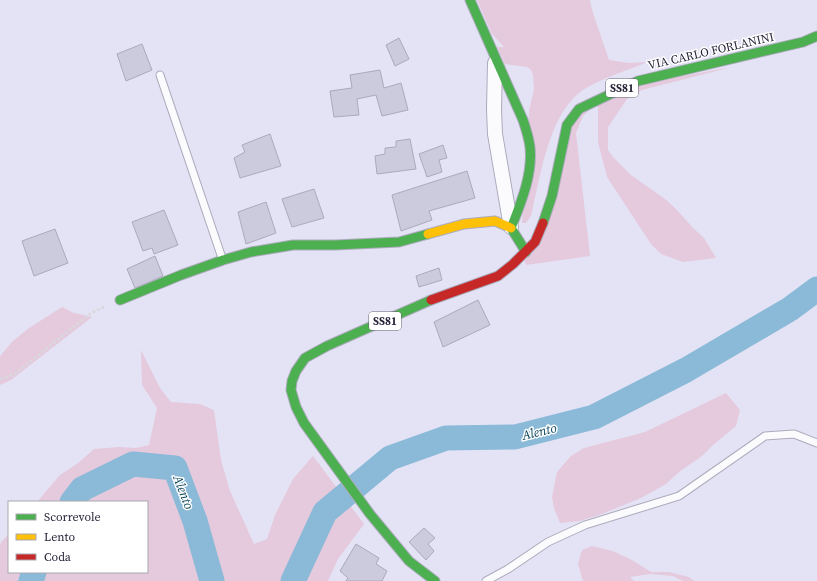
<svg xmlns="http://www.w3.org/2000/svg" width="817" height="581" font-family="'Source Serif 4',serif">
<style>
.green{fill:#e5c9dd}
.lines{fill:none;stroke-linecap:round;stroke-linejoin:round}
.river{stroke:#8abad7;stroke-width:25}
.building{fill:#cccadd;stroke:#abaabb}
.lane-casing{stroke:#acabbc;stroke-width:9}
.street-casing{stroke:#acabbc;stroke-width:16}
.fast-casing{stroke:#acabbc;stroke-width:11}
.slow-casing{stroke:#acabbc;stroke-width:11}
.jam-casing{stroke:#acabbc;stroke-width:11}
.path{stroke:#d8d8dd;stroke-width:2.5;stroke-dasharray:3 2;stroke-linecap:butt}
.lane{stroke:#fbfbfe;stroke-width:7}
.street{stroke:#fbfbfe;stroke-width:14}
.fast{stroke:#4caf50;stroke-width:9}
.slow{stroke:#ffc107;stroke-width:9}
.jam{stroke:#c62828;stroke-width:9}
.labels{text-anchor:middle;stroke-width:3;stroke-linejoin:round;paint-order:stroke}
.shield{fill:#fff;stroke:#686674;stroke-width:1}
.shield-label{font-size:11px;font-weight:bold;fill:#272439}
.street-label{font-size:12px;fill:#272439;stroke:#fff}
.water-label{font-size:13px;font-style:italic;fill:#09455d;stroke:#fff}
</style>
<rect width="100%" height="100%" fill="#e4e3f5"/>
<g class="green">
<path d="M477 0H590L592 10 609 60 629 63 648 62C628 70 596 80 579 93 548 118 540 178 531 216L526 223H522L529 111 534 89 533 75 531 70 527 67 505 64 497 47H504L492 34Z"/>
<polygon points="732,67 642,90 627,99 608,127 608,150 613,157 631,175 665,199 676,209 693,228 704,238 716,258 683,262 661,254 651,244 607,177 598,142 598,102 583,116 576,133 590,256 526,265 524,258 535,245 543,232 549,214 561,161 569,135 574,121 583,110 598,102 643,85 666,79"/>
<polygon points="62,307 74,313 92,317 11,380 0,385 0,356 13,341 29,328"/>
<polygon points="141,350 160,388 171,402 200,404 214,410 221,460 230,491 254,544 267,539 275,515 293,479 313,456 364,524 338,559 328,581 0,581 0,546 1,542 9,534 9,572 147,572 147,502 37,502 60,475 78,463 94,449 119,447 136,448 149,445 157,408 142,385"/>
<polygon points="726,393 740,410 736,426 714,444 702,456 679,472 666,484 641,498 602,514 580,521 560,523 554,508 552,497 557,472 571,456 584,448 645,432"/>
<polygon points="592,546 613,551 632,560 651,572 669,572 689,577 694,581 683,581 673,576 650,574 630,577 634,581 583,581 578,564 582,550"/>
</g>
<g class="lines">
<g class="river">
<polyline points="72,502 82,489 133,464 175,468 195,521 212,581"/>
<polyline points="31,581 34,572"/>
<polyline points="293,581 325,512 390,458 446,438 515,437 594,417 686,370 790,309 817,289"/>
</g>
</g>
<g class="building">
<polygon points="399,38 409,59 395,66 386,45"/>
<polygon points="142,44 152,70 126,81 117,54"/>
<polygon points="380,70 384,88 401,83 408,110 382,116 376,95 357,99 359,115 334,117 330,91 352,88 350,75"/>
<polygon points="270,134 281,166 240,178 234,158 245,152 242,145"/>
<polygon points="410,139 416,169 377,174 375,156 385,154 385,148 396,147 396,141"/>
<polygon points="443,145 447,158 439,160 442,172 427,177 419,154"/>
<polygon points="467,171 475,198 429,211 432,220 401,231 392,195"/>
<polygon points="314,189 324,218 292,227 282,199"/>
<polygon points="266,202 276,233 246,244 238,212"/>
<polygon points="164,210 178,245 154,254 152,248 143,251 132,222"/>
<polygon points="55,229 68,263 34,276 22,241"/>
<polygon points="155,256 163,276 135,288 127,269"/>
<polygon points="439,268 442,280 419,287 416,276"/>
<polygon points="478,300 490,325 443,347 434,322"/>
<polygon points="424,528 435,538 428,544 434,551 426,560 409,542"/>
<polygon points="356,544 379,558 376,564 387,571 382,581 346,581 348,578 340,571"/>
</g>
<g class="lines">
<g class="lane-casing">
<g id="lane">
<polyline points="160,75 222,258"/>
<polyline points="486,581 508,569 548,542 585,525 679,496 765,436 794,434 817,443"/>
</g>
</g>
<g class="street-casing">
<polyline id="street" points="495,63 494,110 495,134 511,227"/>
</g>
<g class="fast-casing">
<g id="fast">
<path d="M470 0 523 120C526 129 529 138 530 147 533 174 521 203 511 228L526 252"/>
<polyline points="543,223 552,196 567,125 579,109 638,81 803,42 817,36"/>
<polyline points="120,300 181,275 223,260 251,252 293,245 335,245 399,242 428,234"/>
<polyline points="431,300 327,346 305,358 296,371 292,381 291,390 296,407 304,423 370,514 409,561 435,581"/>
</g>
</g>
<g class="slow-casing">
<polyline id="slow" points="428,234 464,224 495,221 511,228"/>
</g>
<g class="jam-casing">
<polyline id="jam" points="431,300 498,276 513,264 535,242 543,223"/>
</g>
<polyline class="path" points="0,379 15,374 91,313 106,306"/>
<use href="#lane" class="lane"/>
<use href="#street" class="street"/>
<use href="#fast" class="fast"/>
<use href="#slow" class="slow"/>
<use href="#jam" class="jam"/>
</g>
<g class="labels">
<g class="shield">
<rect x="606" y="79" width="32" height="18" rx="3"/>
<rect x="369" y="312" width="32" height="18" rx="3"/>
</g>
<g class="shield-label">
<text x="622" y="92">SS81</text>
<text x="385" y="325">SS81</text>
</g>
<g class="street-label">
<text transform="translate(711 51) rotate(-13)" y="4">VIA CARLO FORLANINI</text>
</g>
<g class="water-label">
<text transform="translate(539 431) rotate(-14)" y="5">Alento</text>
<text transform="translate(184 492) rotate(69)" y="5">Alento</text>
</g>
</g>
<rect x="8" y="501" width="140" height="72" fill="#ffffff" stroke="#a9a7b0"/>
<rect x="16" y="514" width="20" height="6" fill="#4caf50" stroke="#a9a7b0"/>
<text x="44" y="521" font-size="12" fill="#272439">Scorrevole</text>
<rect x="16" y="534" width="20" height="6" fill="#ffc107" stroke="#a9a7b0"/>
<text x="44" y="541" font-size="12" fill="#272439">Lento</text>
<rect x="16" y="554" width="20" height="6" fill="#c62828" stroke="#a9a7b0"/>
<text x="44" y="561" font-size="12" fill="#272439">Coda</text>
</svg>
